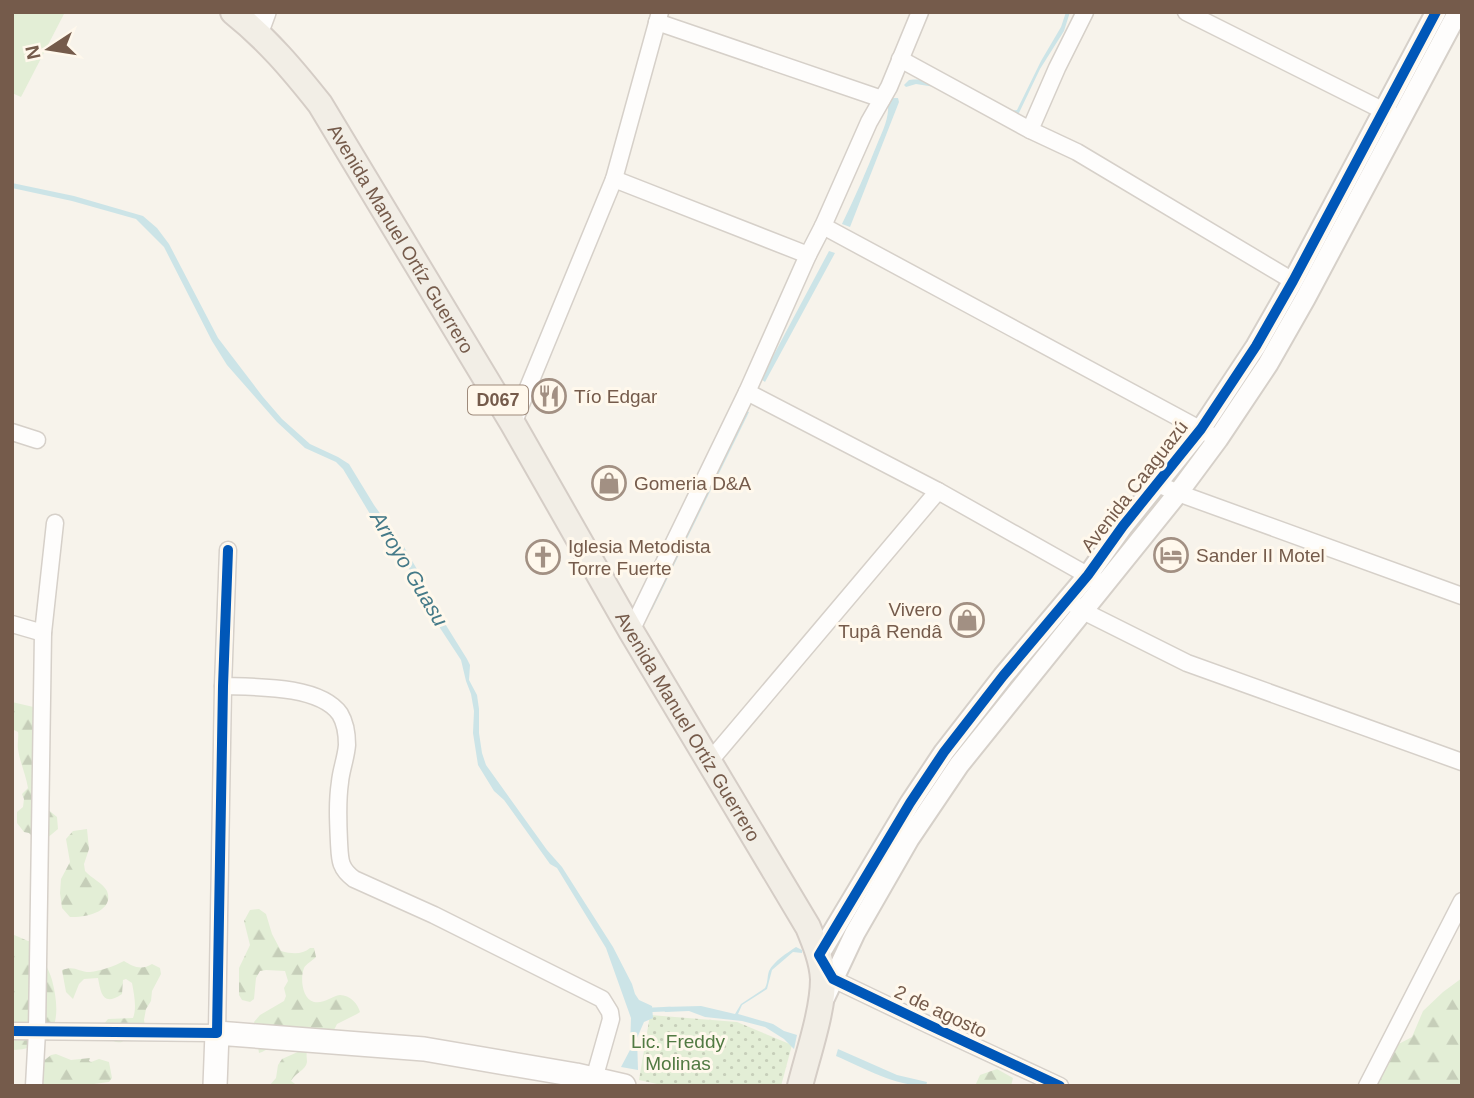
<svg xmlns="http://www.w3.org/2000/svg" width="1474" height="1098" font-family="Arial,sans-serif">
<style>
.green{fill:#e3eed6}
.forest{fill:url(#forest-firs)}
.park{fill:url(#park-dots)}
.water{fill:#cce4e7}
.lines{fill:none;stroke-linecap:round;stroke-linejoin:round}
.stream{stroke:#cce4e7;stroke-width:4.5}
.minor-casing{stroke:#d6d0c9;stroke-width:19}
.tertiary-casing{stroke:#d6d0c9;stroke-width:23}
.secondary-casing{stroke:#d7d0c9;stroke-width:26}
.primary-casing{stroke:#d5cdc6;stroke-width:28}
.minor{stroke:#fefdfc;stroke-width:16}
.tertiary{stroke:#fefdfc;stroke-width:19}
.secondary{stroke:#fefdfc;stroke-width:23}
.primary{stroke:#f2eee6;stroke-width:24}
.cycleway-casing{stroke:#fff8ec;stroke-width:15}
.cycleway{stroke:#0057b8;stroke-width:10}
.labels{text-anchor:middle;stroke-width:6;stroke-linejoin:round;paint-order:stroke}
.shield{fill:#fff8ec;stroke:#9e8a7b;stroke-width:2}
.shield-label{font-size:18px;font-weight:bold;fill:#755b4b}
.street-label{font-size:19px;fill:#755b4b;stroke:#fff8ec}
.poi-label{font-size:19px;fill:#755b4b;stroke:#fff8ec;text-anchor:start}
.park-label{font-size:19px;fill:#517a42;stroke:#fff8ec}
.water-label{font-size:21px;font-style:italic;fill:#457a88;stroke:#fff8ec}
</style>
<defs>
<pattern id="forest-firs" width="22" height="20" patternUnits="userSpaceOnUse" patternTransform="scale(1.75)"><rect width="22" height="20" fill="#e3eed6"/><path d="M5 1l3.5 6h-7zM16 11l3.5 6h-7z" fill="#c6ceb9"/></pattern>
<pattern id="park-dots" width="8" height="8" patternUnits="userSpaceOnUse" patternTransform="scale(1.75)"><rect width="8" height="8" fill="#e3eed6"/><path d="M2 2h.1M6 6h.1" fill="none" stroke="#c6ceb9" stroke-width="1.8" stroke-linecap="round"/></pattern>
</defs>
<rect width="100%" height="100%" fill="#f7f3eb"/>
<polygon class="green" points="12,12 65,12 21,97 12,93"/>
<g class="forest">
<path d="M12 702 42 709 41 804 57 817 58 829 46 839 36 840 29 833 24 832 17 823V812L23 807 24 799 22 794 28 788C26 775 20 763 18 749 17 743 19 738 18 732L12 729Z"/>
<path d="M87 829 89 849 84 864 85 871C91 878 103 883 107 891 115 912 84 918 70 917L62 908 60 893 61 879 70 862 66 839 73 831Z"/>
<path d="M259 909 266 914 272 934 281 951C292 954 302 955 310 948H314L316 957C312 961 306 964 304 968 300 978 302 999 314 1002 324 1004 332 996 340 995 350 995 358 1004 360 1012L357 1014 337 1024C331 1038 320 1045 307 1052 306 1055 307 1058 307 1062 306 1070 295 1073 291 1081L298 1086H269L276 1078 278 1065 282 1059 300 1051C290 1046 281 1042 270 1048 267 1049 263 1052 259 1053L254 1022 260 1015 284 1001 286 996 284 988 288 981 285 971 266 970 260 971 256 978 254 999 250 1002 242 1000 239 995V968L250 945 244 921 250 910Z"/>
<path d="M12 934 28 941H34C39 952 49 969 52 980 62 1018 57 1049 12 1050Z"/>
<path d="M124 961C132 966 141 971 152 964L160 968 161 974 152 991 151 1001 146 1009 144 1020 145 1025 126 1038 122 1042C110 1044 108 1035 103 1025L108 1019 133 1018C137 1008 134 994 132 983L126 979 123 980 122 994C103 1007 101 994 98 978L84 979 79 984 73 999 66 992 62 970C75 965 78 972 90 972 100 971 115 966 124 961Z"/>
<polygon points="1462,978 1462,1086 1370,1086 1389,1049 1412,1037 1423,1011 1443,992"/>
<polygon points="56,1054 71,1060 90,1058 89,1061 91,1062 99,1059 109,1062 112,1078 109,1082 94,1084 90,1086 33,1086 28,1081 27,1068 28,1064 41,1063 51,1055"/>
<polygon points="997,1069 1013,1078 1011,1086 975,1086 980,1075"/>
</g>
<polygon class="park" points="650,1015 737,1022 792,1045 781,1086 666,1086 639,1080"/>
<g class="water">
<path d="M1066 12H1070L1064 31 1040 69 1018 115 935 87 916 84 906 87 904 85 909 80C929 78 963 84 981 93 990 99 1000 105 1010 111L1017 110 1041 61 1061 27Z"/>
<path d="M893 98H898L899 102 850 227 842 224C855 197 867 170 878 142 883 130 889 118 888 105Z"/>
<polygon points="12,183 74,196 143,216 157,228 169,244 218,338 263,397 282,419 310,444 338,457 349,464 374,505 404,547 418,571 444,622 467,659 470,665 469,680 477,695 479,709 479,733 482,753 486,765 547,850 562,867 613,947 632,984 635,994 639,1000 652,1006 653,1018 644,1022 637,1038 638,1070 621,1067 630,1050 631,1018 606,948 557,868 550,864 504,800 494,791 478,765 473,733 474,711 471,694 466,681 461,660 440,628 415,577 370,514 343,469 336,462 305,448 277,422 227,365 212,341 164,247 136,219 72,201 12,188"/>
<polygon points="829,251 835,253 765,382 761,379"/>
<polygon points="745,411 749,412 652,610 648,607"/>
<path d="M796 947 802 950V953L793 952 772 970 767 989 742 1005 738 1014 773 1024 784 1031 797 1035 794 1049 784 1039 765 1027 742 1021 705 1017 689 1011 665 1012 663 1007 701 1006 735 1014 741 1004 765 988C768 983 767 977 769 971 774 961 787 953 796 947Z"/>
<path d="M838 1049 897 1075 927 1082 926 1086C895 1086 864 1068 836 1056Z"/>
</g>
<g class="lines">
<polyline class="stream" points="647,1010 670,1009"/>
<g class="minor-casing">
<g id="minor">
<polyline points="1085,12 1057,68 1030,130 1077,152 1293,281"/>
<polyline points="1186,12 1392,115"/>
<polyline points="657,22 882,99"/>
<polyline points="900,59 1030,130"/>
<polyline points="614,179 808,255"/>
<polyline points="823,226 1209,434"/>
<polyline points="747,392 938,491 1096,580"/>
<polyline points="513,424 614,179 660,12"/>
<polyline points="12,432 37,440"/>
<polyline points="1158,484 1178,493 1462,596"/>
<polyline points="1076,606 1083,611 1187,663 1462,762"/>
<polyline points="12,624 43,633"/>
<polyline points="631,631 747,392 808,255 823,226 869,122 889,87 920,12"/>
<path d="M223 686C254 687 320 685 340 714 346 724 347 735 347 745 346 758 341 770 340 782 337 802 338 821 339 842 340 859 339 868 354 879L434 915 602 999 610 1012 611 1019 594 1079"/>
<polyline points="709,762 938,491"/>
<polyline points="828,969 833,979 929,1025 1060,1086"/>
<polyline points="12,1031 217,1033 223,686 228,550"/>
<polyline points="34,1086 37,1031 43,633 55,523"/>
<polyline points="1367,1086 1462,901"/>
</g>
</g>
<g class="tertiary-casing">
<g id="tertiary">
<polyline points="819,955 910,803 944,752 1003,676 1088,575 1123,526 1201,429 1256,346 1293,281 1436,12"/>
<polyline points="825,997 855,933 909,839 959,765 1178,493 1218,439 1268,364 1305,299 1458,12"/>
</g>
</g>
<g class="secondary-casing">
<g id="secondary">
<polyline points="257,31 264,12"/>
<polyline points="215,1086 217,1033 424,1049 576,1075 624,1086"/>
</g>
</g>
<g class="primary-casing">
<g id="primary">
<path id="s1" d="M233 12C267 39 293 70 320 104L513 424 631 631 808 927C815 944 822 961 823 979 823 1011 808 1054 800 1086"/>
</g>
</g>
<use href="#minor" class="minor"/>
<use href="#tertiary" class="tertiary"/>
<use href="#secondary" class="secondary"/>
<use href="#primary" class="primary"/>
<g class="cycleway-casing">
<g id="cycleway">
<polyline points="12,1031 217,1033 223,686 228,550"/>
<polyline points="1060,1086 929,1025 833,979 819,955 910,803 944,752 1003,676 1088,575 1123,526 1201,429 1256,346 1293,281 1436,12"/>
</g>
</g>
<use href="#cycleway" class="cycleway"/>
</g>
<defs>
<g id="restaurant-ring" transform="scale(1.75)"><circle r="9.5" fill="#fff8ec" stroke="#a29083" stroke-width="1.5"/><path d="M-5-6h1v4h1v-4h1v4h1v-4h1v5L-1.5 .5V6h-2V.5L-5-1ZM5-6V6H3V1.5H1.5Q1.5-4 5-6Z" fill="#a29083"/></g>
<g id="shop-ring" transform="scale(1.75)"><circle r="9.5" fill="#fff8ec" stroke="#a29083" stroke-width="1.5"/><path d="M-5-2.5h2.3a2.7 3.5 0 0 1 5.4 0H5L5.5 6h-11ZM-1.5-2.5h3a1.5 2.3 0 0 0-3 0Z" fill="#a29083"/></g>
<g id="hotel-ring" transform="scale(1.75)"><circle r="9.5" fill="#fff8ec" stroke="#a29083" stroke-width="1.5"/><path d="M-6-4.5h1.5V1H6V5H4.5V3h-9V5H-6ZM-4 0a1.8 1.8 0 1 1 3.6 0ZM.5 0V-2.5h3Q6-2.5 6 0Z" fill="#a29083"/></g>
<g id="church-ring" transform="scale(1.75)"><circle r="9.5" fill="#fff8ec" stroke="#a29083" stroke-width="1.5"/><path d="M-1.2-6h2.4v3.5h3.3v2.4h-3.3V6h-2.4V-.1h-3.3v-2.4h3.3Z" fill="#a29083"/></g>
</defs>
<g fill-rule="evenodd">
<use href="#restaurant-ring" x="549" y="396"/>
<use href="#shop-ring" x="609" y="483"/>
<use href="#hotel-ring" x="1171" y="555"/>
<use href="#church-ring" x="543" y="557"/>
<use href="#shop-ring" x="967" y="620"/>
</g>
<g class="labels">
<rect class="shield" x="468" y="385.5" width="60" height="29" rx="5"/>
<g class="shield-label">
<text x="498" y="406">D067</text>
</g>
<g class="street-label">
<text dy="7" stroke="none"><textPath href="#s1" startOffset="284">Avenida Manuel Ortíz Guerrero</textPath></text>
<text transform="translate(1134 486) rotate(-52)" y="7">Avenida Caaguazú</text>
<text dy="7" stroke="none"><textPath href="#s1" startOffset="850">Avenida Manuel Ortíz Guerrero</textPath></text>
<text transform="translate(941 1011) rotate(25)" y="7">2 de agosto</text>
</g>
<g class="poi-label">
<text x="574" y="403">Tío Edgar</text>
<text x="634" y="490">Gomeria D&amp;A</text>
<text x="568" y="553">Iglesia Metodista<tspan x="568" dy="22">Torre Fuerte</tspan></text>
<text x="1196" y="562">Sander II Motel</text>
<text x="942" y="616" text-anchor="end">Vivero<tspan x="942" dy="22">Tupâ Rendâ</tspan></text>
</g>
<g class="park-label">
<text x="678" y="1048">Lic. Freddy<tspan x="678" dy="22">Molinas</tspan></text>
</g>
<g class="water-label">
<text transform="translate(409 569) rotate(59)" y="7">Arroyo Guasu</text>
</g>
</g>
<rect width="1474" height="1098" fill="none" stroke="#755b4b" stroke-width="28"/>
<g transform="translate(49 49) rotate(258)" stroke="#fff8ec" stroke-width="5" paint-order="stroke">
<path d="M0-5L12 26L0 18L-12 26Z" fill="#755b4b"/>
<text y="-10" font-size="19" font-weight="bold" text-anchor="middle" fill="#755b4b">N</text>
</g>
</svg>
